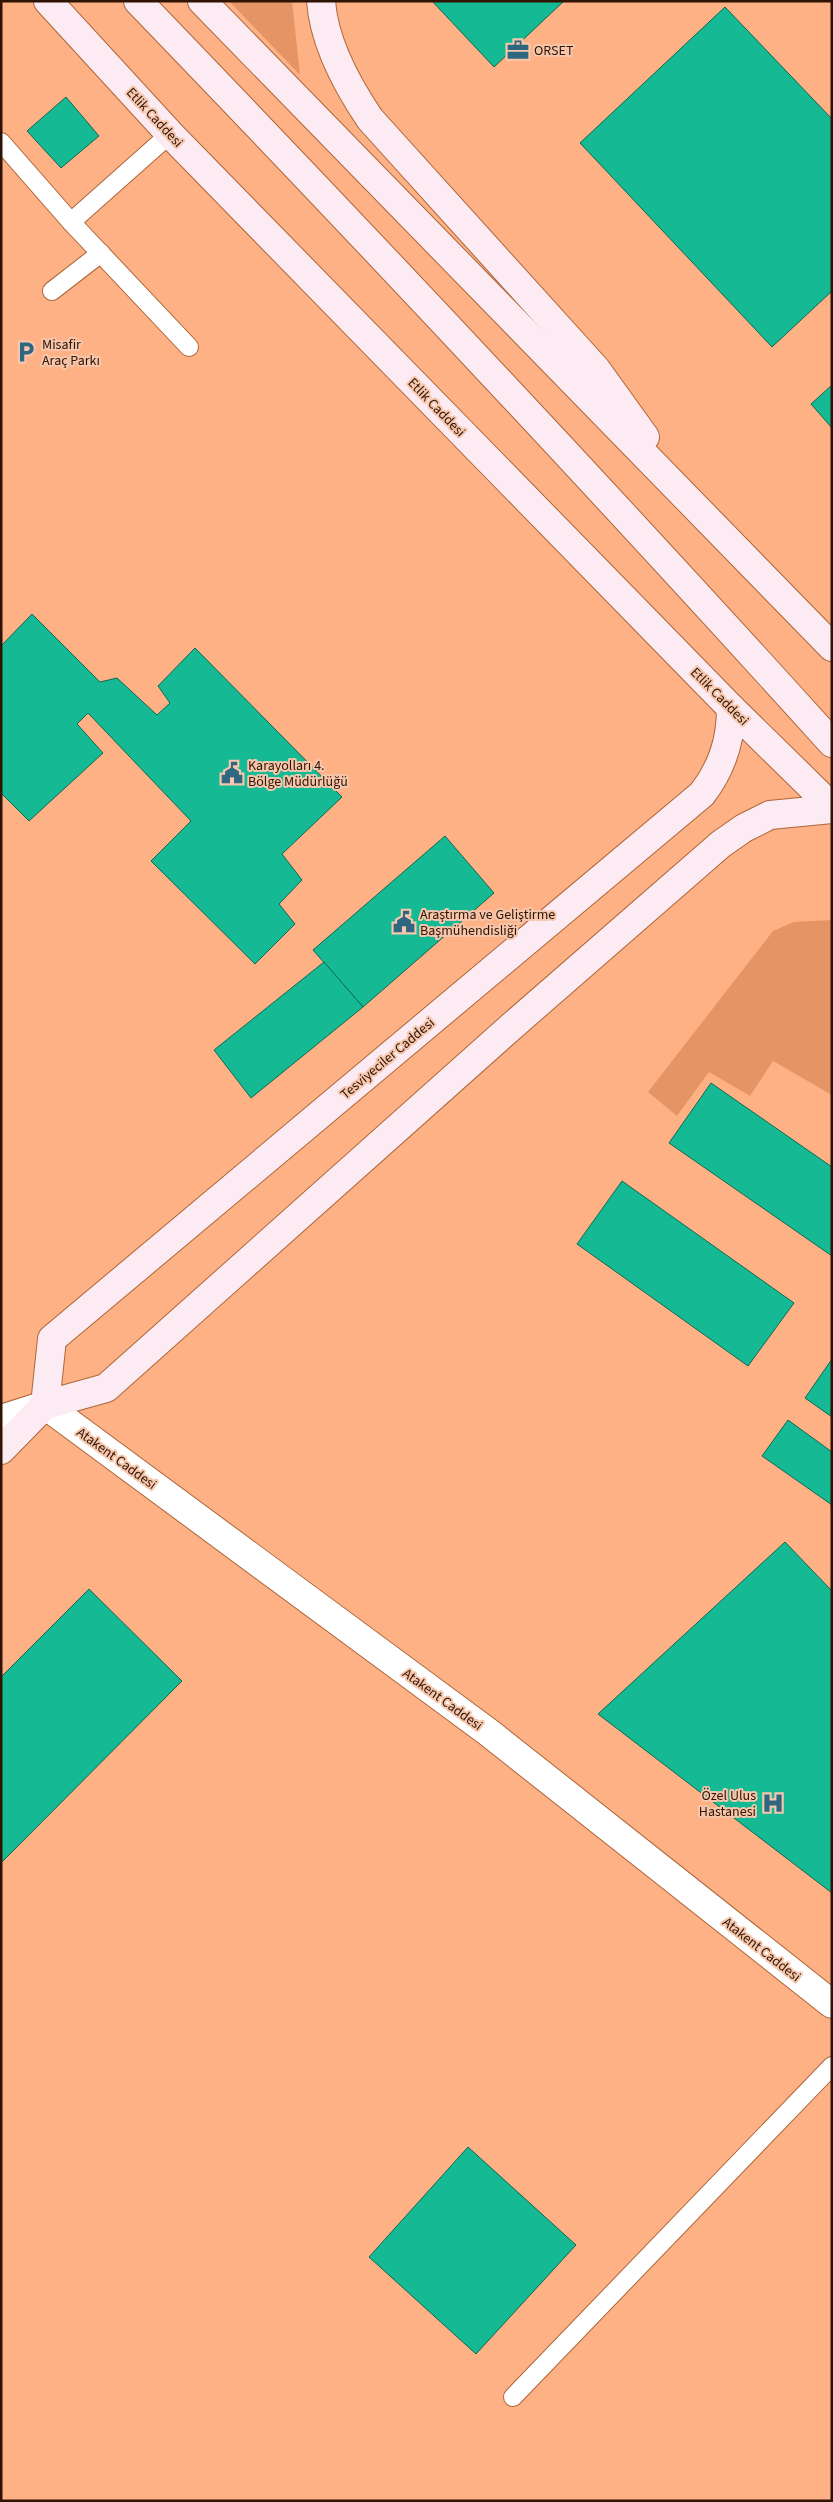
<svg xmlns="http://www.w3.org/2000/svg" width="833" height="2502" font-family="'Source Sans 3',sans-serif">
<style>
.green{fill:#e59565}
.building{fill:#15ba94;stroke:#0e6852}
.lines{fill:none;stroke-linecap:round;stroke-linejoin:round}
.lane-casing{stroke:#ac663a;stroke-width:20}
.street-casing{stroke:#ac663a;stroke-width:30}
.secondary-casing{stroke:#ac663a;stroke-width:30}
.lane{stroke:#fff;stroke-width:18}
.street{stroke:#fff;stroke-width:28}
.secondary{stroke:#fcebf3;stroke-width:28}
.labels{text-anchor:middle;stroke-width:4;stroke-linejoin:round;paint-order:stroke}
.poi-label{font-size:14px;fill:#301403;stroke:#f6c7ad;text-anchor:start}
.street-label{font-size:14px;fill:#301403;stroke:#f6c7ad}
</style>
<rect width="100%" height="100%" fill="#feb184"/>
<g class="green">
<polygon points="229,1 292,1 300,75"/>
<polygon points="832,920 832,1095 773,1061 750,1096 709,1072 677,1116 648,1092 773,931 794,922"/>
</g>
<g class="building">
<polygon points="432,1 564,1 494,67"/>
<polygon points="725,7 832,119 832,291 772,347 580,143"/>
<polygon points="66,97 99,136 61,168 27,131"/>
<polygon points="832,385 832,428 811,404"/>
<polygon points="32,614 100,682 117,678 157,715 170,703 158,686 195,648 342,797 282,854 302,880 279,904 295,924 255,964 151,861 191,821 88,713 77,724 103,753 29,821 1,793 1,646"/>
<polygon points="445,836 494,893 363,1007 313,950"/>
<polygon points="324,962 363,1007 251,1098 214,1050"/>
<polygon points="711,1083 832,1167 832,1256 669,1143"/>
<polygon points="622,1181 794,1303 748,1366 577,1244"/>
<polygon points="832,1359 832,1417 805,1398"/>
<polygon points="788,1420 832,1452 832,1505 762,1456"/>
<polygon points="785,1542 832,1591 832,1893 598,1714"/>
<polygon points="89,1589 182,1681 1,1863 1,1677"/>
<polygon points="468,2147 576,2245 476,2354 369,2257"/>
</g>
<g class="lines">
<g class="lane-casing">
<g id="lane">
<polyline points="1,142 71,222 189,347"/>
<polyline points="71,222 170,134"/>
<polyline points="52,291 101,253"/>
<polyline points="513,2397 832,2066"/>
</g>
</g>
<g class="street-casing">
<polyline id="street" points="1,1419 45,1405 488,1732 832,2004"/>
</g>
<g class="secondary-casing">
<g id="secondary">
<polyline points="48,1 170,134 731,708 832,807"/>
<path d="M138 1C373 245 605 492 832 743"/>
<polyline points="202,1 832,647"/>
<path d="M321 1C324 43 347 85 370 119L596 369 645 437"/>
<path d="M45 1405 52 1339 702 794C722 768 731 741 731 708"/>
<polyline points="1,1450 45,1405 106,1388 512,1026 721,844 744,828 770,815 832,809"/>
</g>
</g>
<use href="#lane" class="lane"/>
<use href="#street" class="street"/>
<use href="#secondary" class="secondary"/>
</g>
<defs>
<g id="office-bare" transform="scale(1.725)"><path d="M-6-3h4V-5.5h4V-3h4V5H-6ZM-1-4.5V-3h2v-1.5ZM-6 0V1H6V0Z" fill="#2f6781" stroke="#f6c7ad" stroke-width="2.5" paint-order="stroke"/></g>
<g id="parking-bare" transform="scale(1.725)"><path d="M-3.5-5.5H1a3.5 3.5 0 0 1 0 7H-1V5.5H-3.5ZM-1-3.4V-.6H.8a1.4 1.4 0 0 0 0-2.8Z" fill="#2f6781" stroke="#f6c7ad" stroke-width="2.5" paint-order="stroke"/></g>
<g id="civic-bare" transform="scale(1.725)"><path d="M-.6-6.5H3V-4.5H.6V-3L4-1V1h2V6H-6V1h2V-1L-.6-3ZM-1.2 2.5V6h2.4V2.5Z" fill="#2f6781" stroke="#f6c7ad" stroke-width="2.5" paint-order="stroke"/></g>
<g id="hospital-bare" transform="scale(1.725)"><path d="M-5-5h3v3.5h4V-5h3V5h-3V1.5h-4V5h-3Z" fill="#2f6781" stroke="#f6c7ad" stroke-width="2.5" paint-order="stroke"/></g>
</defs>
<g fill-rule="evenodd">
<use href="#office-bare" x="518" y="50"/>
<use href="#parking-bare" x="26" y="352"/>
<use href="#civic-bare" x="232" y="773"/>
<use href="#civic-bare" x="404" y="922"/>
<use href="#hospital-bare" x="773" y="1803"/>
</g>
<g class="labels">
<g class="poi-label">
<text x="534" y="55">ORSET</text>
<text x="42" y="349">Misafir<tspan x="42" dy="16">Araç Parkı</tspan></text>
<text x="248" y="770">Karayolları 4.<tspan x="248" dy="16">Bölge Müdürlüğü</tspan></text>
<text x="420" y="919">Araştırma ve Geliştirme<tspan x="420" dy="16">Başmühendisliği</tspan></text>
<text x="756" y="1800" text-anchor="end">Özel Ulus<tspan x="756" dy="16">Hastanesi</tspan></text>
</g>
<g class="street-label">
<text transform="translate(155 117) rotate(47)" y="5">Etlik Caddesi</text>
<text transform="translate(437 407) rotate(46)" y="5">Etlik Caddesi</text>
<text transform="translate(720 696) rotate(45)" y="5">Etlik Caddesi</text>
<text transform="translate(387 1058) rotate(-40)" y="5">Tesviyeciler Caddesi</text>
<text transform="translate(117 1458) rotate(36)" y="5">Atakent Caddesi</text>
<text transform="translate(443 1699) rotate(36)" y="5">Atakent Caddesi</text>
<text transform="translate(762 1949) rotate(38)" y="5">Atakent Caddesi</text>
</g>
</g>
<rect width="833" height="2502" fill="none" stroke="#301403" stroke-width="5"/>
</svg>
